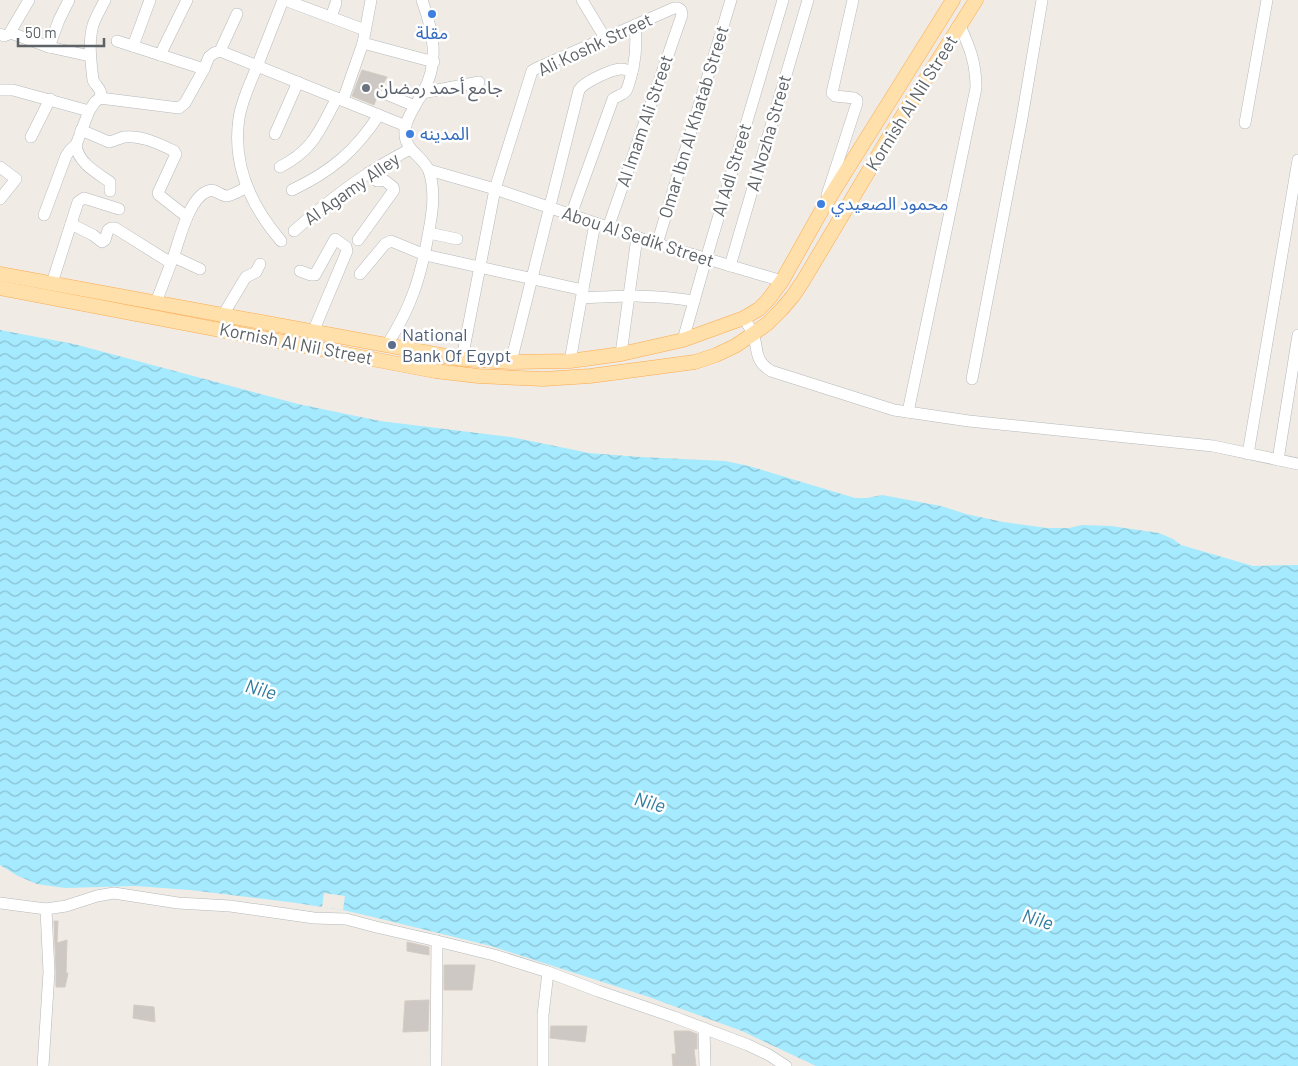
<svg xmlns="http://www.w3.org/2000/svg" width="1298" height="1066" font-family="Barlow,'Noto Sans Arabic',sans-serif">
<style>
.water{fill:url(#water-waves)}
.pier{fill:#f0ebe4}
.building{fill:#cdc8c3;stroke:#d5cbc2}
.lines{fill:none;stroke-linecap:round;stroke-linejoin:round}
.minor-casing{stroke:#b5b9bc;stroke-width:12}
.major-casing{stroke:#feaa4e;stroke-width:15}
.minor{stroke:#fff;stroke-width:11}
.major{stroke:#ffe0aa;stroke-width:14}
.shop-dot{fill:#3f7fe0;stroke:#fff;stroke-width:2}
.worship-dot{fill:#6b7280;stroke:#fff;stroke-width:2}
.service-dot{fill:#5c6f8a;stroke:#fff;stroke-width:2}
.labels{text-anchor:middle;stroke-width:5;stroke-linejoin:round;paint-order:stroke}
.shop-label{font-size:18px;fill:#366cbe;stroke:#fff;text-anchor:start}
.street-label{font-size:18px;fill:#5c6266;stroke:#fff}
.worship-label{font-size:18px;fill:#5b616d;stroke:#fff;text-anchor:start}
.service-label{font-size:18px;fill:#4e5e75;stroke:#fff;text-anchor:start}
.water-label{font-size:19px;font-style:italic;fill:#307ca0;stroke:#fff}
</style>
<defs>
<pattern id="water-waves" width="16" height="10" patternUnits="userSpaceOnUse" patternTransform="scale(1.25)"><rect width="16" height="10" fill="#a5eaff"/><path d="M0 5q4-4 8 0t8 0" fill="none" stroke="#8ac1d2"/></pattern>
</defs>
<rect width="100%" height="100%" fill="#f0ebe4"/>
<polygon class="water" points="0,330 74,344 298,404 380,421 511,437 589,453 640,457 725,461 749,466 855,498 867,498 882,495 941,506 966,514 1003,522 1047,528 1069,528 1082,525 1111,526 1159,533 1173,539 1181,545 1253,566 1298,565 1298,1066 816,1066 742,1031 646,996 491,946 373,917 343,910 289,902 190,890 135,886 65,888 37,884 18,876 0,865"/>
<polygon class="pier" points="324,893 345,896 343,910 322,907"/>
<g class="building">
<polygon points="362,70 387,77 379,91 374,105 352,96"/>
<polygon points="54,921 58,921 57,943 67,940 66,973 68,973 65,987 56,987 56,972"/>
<polygon points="407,942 429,947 429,955 407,951"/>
<polygon points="444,965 475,965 472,990 444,990"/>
<polygon points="429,1000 428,1031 403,1032 405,1001"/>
<polygon points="134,1005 154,1007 155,1022 133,1018"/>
<polygon points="551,1026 587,1026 585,1042 550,1038"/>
<polygon points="674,1031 689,1031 697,1034 697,1049 694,1049 696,1066 673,1066 672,1054 676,1054"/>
</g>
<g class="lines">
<g class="minor-casing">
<g id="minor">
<polyline points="285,0 365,30"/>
<polyline points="582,0 605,38"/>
<polyline points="331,17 336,3"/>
<polyline points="11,33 49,47 90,56"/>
<polyline points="0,34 4,36 9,34 29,0"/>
<polyline points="117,41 204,69"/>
<polyline points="363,43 434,62"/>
<polyline points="133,46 150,0"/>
<polyline points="49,47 59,20 69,0"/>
<polyline points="220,51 237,14"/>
<polyline points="160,55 187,0"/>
<polyline points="0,90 13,90 89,111 95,102 100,98 179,108 185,103 204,69 209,57 214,53 220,51 406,126"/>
<polyline points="422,93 479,82"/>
<polyline points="386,94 415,106"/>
<path d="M100 98C103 89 96 87 93 80 91 62 88 43 93 25 96 16 101 8 105 0"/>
<polyline points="343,100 363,43 371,0"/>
<path d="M89 111 76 145C78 163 97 173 110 182V191"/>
<polyline points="1245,123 1267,0"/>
<path d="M81 130 109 142C115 141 119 138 124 137 141 135 160 144 174 151L176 154 158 193 159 195 187 217"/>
<polyline points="275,134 298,82"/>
<polyline points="31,137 50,99"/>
<polyline points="0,167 16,179 0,199"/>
<path d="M280 167C314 150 320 129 337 98"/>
<polyline points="429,170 495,189 657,244 782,281"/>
<path d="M292 190C332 171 355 151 379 115"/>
<polyline points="827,195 857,103 857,100 854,98 835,96 832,93 853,0"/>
<polyline points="44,215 66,156 70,150 76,145"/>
<path d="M571 215 613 99C617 96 623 95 626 91 628 88 629 83 630 80 636 61 637 44 635 25"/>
<polyline points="71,224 93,235 102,242 105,240 108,230 111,228 115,228 171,263"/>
<path d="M294 231C318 210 342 190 369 173 382 164 396 157 410 149"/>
<polyline points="429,233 457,239"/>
<polyline points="358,240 394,190 393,187 384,180 377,181 368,173"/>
<path d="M281 241C251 206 232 165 239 118 242 99 251 82 258 64 266 43 275 21 283 0"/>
<polyline points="657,244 731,0"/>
<polyline points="174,257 200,269"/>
<polyline points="730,266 808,0"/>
<polyline points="300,271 311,275 315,275 335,239 346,247 347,251 313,332"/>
<polyline points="360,274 385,244 391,241 425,255 583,290"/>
<polyline points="52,283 78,202 84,198 119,209"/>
<path d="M582 298C622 296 654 294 694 301"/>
<path d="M156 302C162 287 168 271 174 255 180 238 189 198 208 191 215 188 219 195 226 196 232 196 241 190 247 187"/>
<polyline points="223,315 244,280 246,277 256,272 260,264"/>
<path d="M744 318C747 324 752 330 754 336 758 352 755 361 771 371L894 410 969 421 1213 446 1298 464"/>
<polyline points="683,340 706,259 783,0"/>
<path d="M387 345C411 307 420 280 428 236 432 215 436 192 429 171 423 155 403 151 405 130 406 118 417 103 423 92 440 62 433 31 422 0"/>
<polyline points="621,354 637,237"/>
<polyline points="462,359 495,189 532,71 537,68 674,8 678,8 681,10 682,15 608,228"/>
<polyline points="570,361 595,223"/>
<path d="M511 362 579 90C584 82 612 69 621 69 626 69 628 71 632 72"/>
<polyline points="972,379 1022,118 1042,0"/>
<path d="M908 412 976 88C976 63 970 48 960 26"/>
<polyline points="1248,454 1298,160"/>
<polyline points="1278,460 1298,335"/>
<polyline points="0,903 46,909 66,906 97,896 114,893 178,903 230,906 314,918 346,919 376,927 437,941 494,955 548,972 598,991 674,1017 748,1045 769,1055 786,1066"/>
<polyline points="704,1028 705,1066"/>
<polyline points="43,1066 49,972 46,909"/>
<polyline points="436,1066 437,941"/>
<polyline points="543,1066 543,1015 548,972"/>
</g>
</g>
<g class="major-casing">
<g id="major">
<polyline points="0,274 462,359 511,362 570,361 621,354 683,340 744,318 759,309 768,300 782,281 823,208 953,0"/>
<polyline points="0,288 435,371 478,376 543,379 590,376 695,362 716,355 735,346 753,334 768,323 781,310 793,296 803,281 886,142 976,0"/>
</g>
</g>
<use href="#minor" class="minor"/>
<use href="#major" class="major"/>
</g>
<g class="shop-dot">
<circle cx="432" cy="14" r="5"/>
<circle cx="410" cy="134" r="5"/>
<circle cx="821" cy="204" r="5"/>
</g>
<circle class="worship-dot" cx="366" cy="88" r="5"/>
<circle class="service-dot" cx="392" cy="345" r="5"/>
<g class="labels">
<g class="shop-label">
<text x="432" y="39" text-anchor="middle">مقلة</text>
<text x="420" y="140">المدينه</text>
<text x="831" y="210">محمود الصعيدي</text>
</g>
<g class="street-label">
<text transform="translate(595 45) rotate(-25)" y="6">Ali Koshk Street</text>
<text transform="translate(912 103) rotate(-58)" y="6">Kornish Al Nil Street</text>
<text transform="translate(645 121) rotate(-71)" y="6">Al Imam Ali Street</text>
<text transform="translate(694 122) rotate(-73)" y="6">Omar Ibn Al Khatab Street</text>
<text transform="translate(769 133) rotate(-74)" y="6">Al Nozha Street</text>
<text transform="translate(732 170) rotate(-73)" y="6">Al Adl Street</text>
<text transform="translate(352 189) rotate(-35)" y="6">Al Agamy Alley</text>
<text transform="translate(638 237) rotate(18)" y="6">Abou Al Sedik Street</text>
<text transform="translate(296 344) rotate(11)" y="6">Kornish Al Nil Street</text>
</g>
<g class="worship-label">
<text x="376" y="94">جامع أحمد رمضان</text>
</g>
<g class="service-label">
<text x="402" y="341">National<tspan x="402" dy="21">Bank Of Egypt</tspan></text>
</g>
<g class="water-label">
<text transform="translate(261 689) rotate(16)" y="7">Nile</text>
<text transform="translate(650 802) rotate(16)" y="7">Nile</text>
<text transform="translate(1038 919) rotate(17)" y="7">Nile</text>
</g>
</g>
<path d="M18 38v8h86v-8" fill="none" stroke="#5c6266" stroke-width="2.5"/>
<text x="25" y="38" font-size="15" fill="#5c6266" stroke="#ffffff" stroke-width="4" paint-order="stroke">50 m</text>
</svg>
